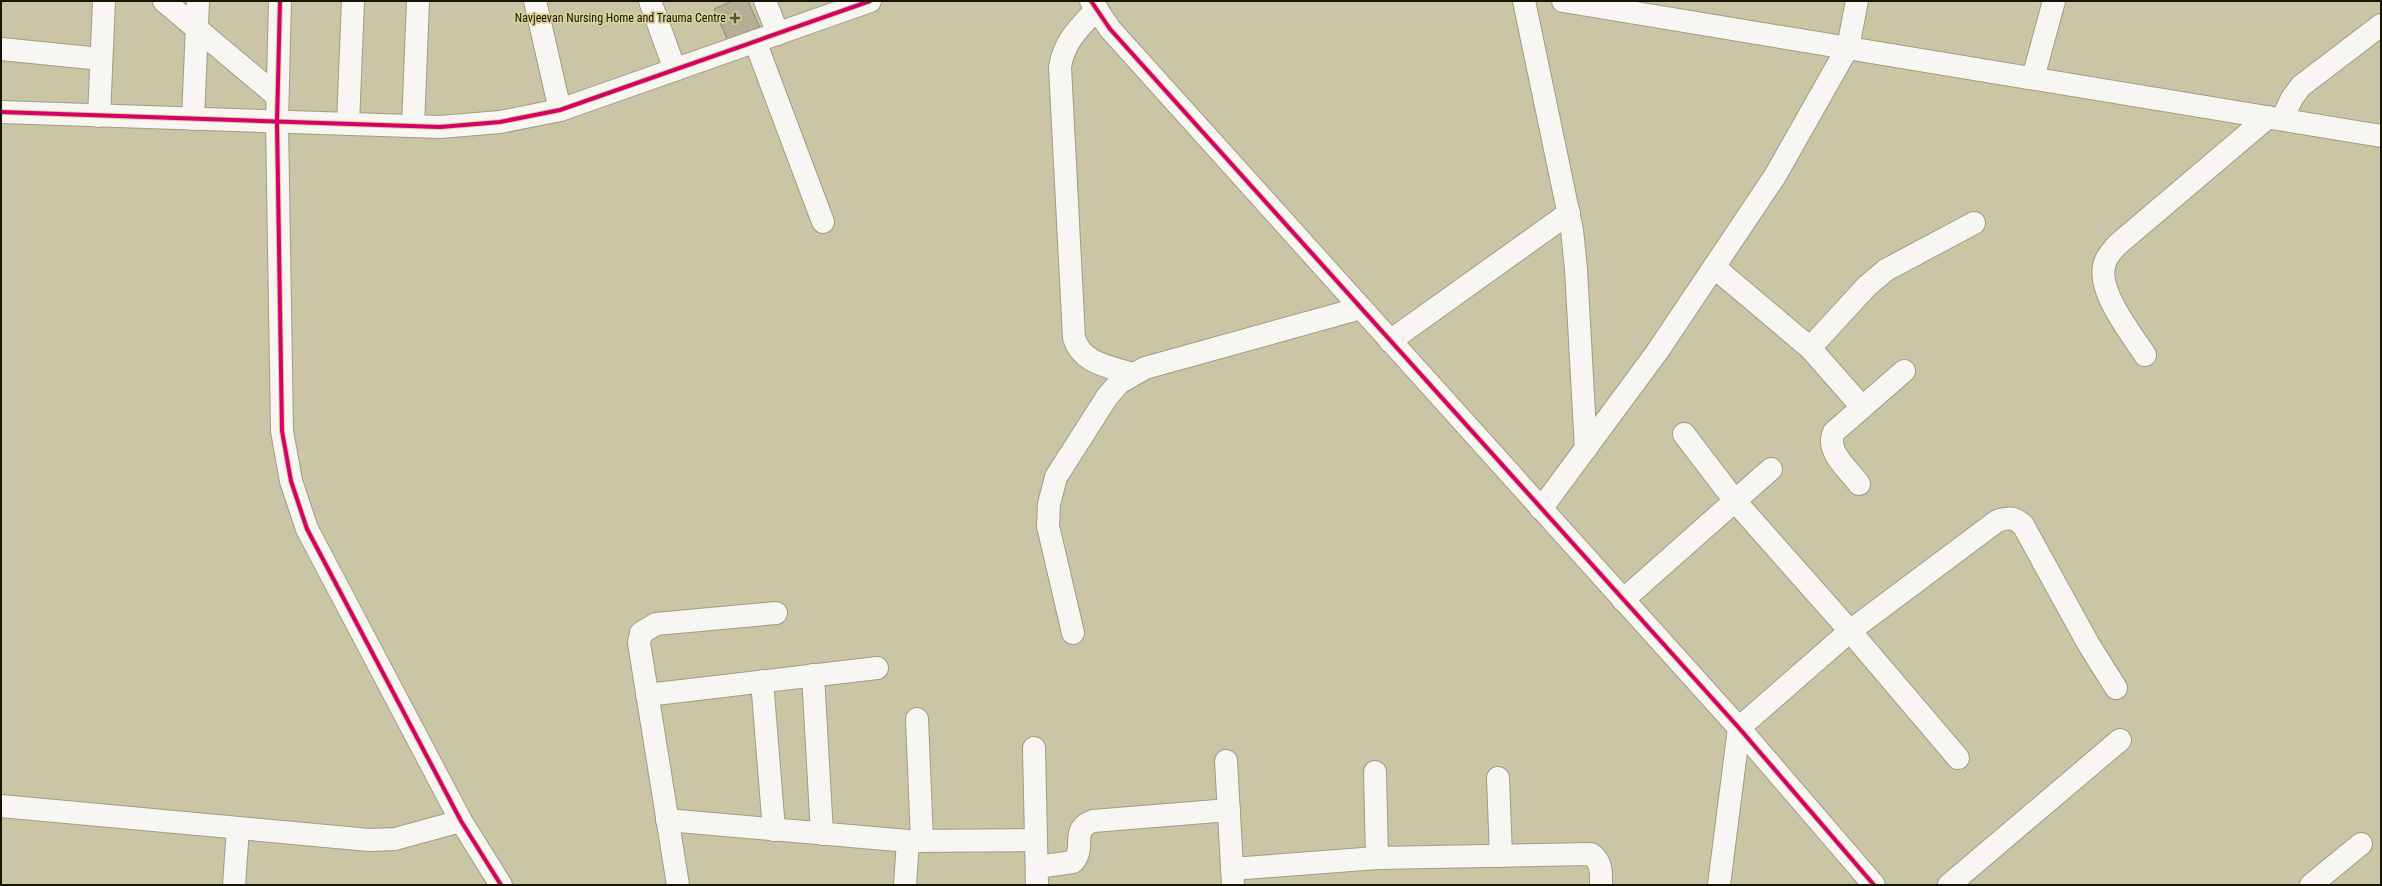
<svg xmlns="http://www.w3.org/2000/svg" width="2382" height="886" font-family="'Roboto Condensed',sans-serif">
<style>
.building{fill:#b5ad95;stroke:#918a72}
.lines{fill:none;stroke-linecap:round;stroke-linejoin:round}
.minor-casing{stroke:#a09d83;stroke-width:24}
.minor{stroke:#f7f6f2;stroke-width:22}
.cycleway-casing{stroke:#d8d096;stroke-width:6}
.cycleway{stroke:#d6006c;stroke-width:4}
.poi-dot{fill:#55513a;stroke:#d8d096;stroke-width:1.5}
.labels{text-anchor:middle;stroke-width:3.5;stroke-linejoin:round;paint-order:stroke}
.poi-label{font-size:12px;fill:#161300;stroke:#d8d096;text-anchor:end}
</style>
<rect width="100%" height="100%" fill="#c9c5a5"/>
<polygon class="building" points="732,1 748,1 760,28 728,41 714,9"/>
<g class="lines">
<g class="minor-casing">
<g id="minor">
<polyline points="164,1 277,96"/>
<polyline points="280,1 277,122 282,431 291,481 307,529 461,821 501,885"/>
<polyline points="535,1 560,110"/>
<polyline points="650,1 675,70"/>
<polyline points="765,1 778,34"/>
<polyline points="1091,1 1110,29 1739,728 1874,885"/>
<polyline points="1524,1 1572,230 1576,269 1586,449"/>
<polyline points="1563,1 2381,136"/>
<path d="M1097 9C1080 27 1064 41 1060 67L1074 338C1082 364 1109 366 1132 374"/>
<polyline points="755,41 823,222"/>
<polyline points="1,49 101,59"/>
<polyline points="2033,78 2054,1"/>
<polyline points="1,112 440,127 500,122 560,110 870,1"/>
<polyline points="99,116 104,1"/>
<polyline points="193,119 198,1"/>
<polyline points="2282,119 2292,98 2301,86 2381,25"/>
<polyline points="348,124 353,1"/>
<polyline points="413,126 418,1"/>
<polyline points="1714,267 1810,348 1862,407"/>
<polyline points="1390,341 1569,213"/>
<polyline points="1810,348 1867,286 1886,270 1974,223"/>
<path d="M2145 355C2131 333 2093 287 2106 260 2108 255 2113 250 2117 245L2268 117"/>
<polyline points="1684,434 1735,501 1850,631 1958,758"/>
<path d="M1859 484C1848 469 1825 451 1834 432L1904 371"/>
<polyline points="1541,509 1657,352 1775,176 1848,47 1857,1"/>
<polyline points="1623,600 1771,469"/>
<polyline points="1073,633 1048,526 1049,504 1056,477 1107,397 1119,383 1145,368 1361,308"/>
<polyline points="813,675 822,834"/>
<polyline points="762,681 774,830"/>
<polyline points="647,695 877,668"/>
<polyline points="917,719 922,841"/>
<polyline points="1034,748 1037,885"/>
<polyline points="1226,761 1233,885"/>
<polyline points="1375,772 1377,858"/>
<polyline points="1498,778 1501,856"/>
<polyline points="1,806 369,840 395,839 461,821"/>
<polyline points="667,820 908,841 1036,840"/>
<path d="M1037 867 1073 862C1087 846 1069 830 1093 821L1229 810"/>
<path d="M1232 869 1377 858 1591 854C1602 862 1601 872 1601 885"/>
<polyline points="234,885 238,828"/>
<polyline points="678,885 639,643 641,633 656,624 776,613"/>
<polyline points="905,885 908,841"/>
<path d="M1719 885 1739 728 1850 631 1997 521C2008 517 2014 517 2023 525L2089 645 2116 688"/>
<polyline points="1949,885 2120,740"/>
<polyline points="2311,885 2361,844"/>
</g>
</g>
<use href="#minor" class="minor"/>
<g class="cycleway-casing">
<g id="cycleway">
<polyline points="280,1 277,122 282,431 291,481 307,529 461,821 501,885"/>
<polyline points="1091,1 1110,29 1739,728 1874,885"/>
<polyline points="1,112 440,127 500,122 560,110 870,1"/>
</g>
</g>
<use href="#cycleway" class="cycleway"/>
</g>
<path class="poi-dot" d="M733 12h4v4h4v4h-4v4h-4v-4h-4v-4h4z"/>
<g class="labels">
<g class="poi-label">
<text x="726" y="22">Navjeevan Nursing Home and Trauma Centre</text>
</g>
</g>
<rect width="2382" height="886" fill="none" stroke="#161300" stroke-width="4"/>
</svg>
